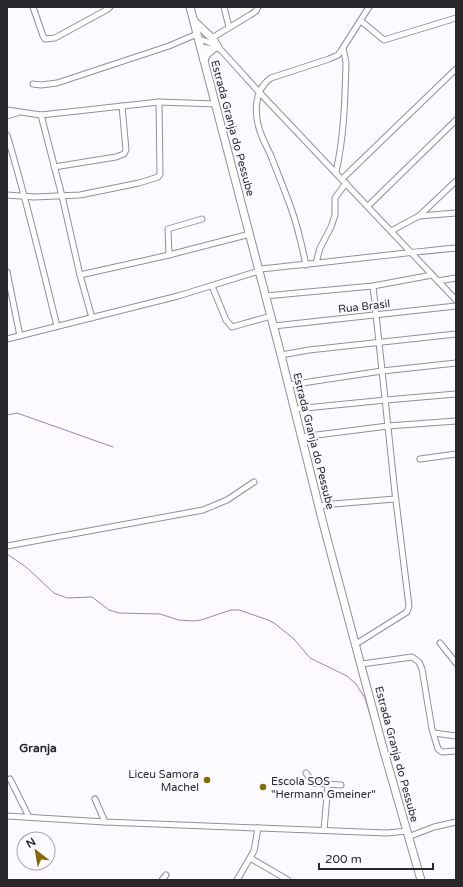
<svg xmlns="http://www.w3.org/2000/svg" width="463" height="887" font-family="'Varela Round',sans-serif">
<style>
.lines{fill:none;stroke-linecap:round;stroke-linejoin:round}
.stream{stroke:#9e82b5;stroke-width:1}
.minor-casing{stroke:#938e98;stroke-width:7}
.major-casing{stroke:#938e98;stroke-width:9}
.minor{stroke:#fff;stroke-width:5}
.major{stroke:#fff;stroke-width:7}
.poi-dot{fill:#866a06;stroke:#fdfaff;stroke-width:1.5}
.labels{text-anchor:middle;stroke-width:4;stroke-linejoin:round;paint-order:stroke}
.street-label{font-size:11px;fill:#2a282c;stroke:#fdfaff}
.poi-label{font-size:11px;fill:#2a282c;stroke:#fdfaff;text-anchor:end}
.neighbourhood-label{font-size:12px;font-weight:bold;fill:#2a282c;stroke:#fdfaff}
</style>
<rect width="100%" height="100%" fill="#fdfaff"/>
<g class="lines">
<g class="stream">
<polyline points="7,415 17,413 113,447"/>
<polyline points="7,554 26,567 54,593 67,598 92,597 109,610 119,613 160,614 179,620 194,621 201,620 231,610 239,610 268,620 274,623 294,639 310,658 347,676 356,684 365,698 371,718"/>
<polyline points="400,819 401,824"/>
</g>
<g class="minor-casing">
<g id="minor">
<polyline points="33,7 43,36 45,39 55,38 108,9 110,7"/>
<polyline points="224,7 229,27"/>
<polyline points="361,21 384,40 456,18"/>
<polyline points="212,38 250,15 256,11 258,7"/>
<polyline points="199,39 211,43 222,51 259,92 456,300"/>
<polyline points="201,47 215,49"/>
<polyline points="33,84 41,85 57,83 169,46 197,34"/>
<polyline points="7,110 41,115 159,102 216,104"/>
<polyline points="41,115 62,196 80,275"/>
<polyline points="7,116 17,113"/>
<path d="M7 135C26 198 41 262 57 326"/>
<polyline points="54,167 116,157 124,154 126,150 122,106"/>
<path d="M336 172C344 137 345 100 346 63L345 57 343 49"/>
<polyline points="342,179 456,69"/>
<polyline points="7,195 34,197 80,195 139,183 158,177 160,174 159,102"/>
<polyline points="368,206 456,120"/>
<polyline points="419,216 456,213"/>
<polyline points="391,231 419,216 456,181"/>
<polyline points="169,255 168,229 202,219"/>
<polyline points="316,263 320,248 331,227 335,215 335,198 346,183"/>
<path d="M306 265C302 246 298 227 291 208 285 191 278 174 271 156 268 149 264 142 261 134 254 116 253 90 271 78L329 59 338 55 341 51 369 7"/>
<path d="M259 269C325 263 390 254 456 248"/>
<polyline points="7,272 20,336"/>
<polyline points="438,281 456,278"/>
<polyline points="212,286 226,320 232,327 271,316"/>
<polyline points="265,296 373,286 432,275"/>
<polyline points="92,318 80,275 169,255 250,234"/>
<polyline points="274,326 456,306"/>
<polyline points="7,339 178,296 259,271"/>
<polyline points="281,355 309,350 456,334"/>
<polyline points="289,385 382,371 456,363"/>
<polyline points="295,409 386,400 456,394"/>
<polyline points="301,437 388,426 456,421"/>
<polyline points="420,459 456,454"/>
<polyline points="319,506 333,504 395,499"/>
<polyline points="7,546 203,510 227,500 254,482"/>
<polyline points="440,643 456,663"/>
<polyline points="356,644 407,612 409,606 395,493 373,286"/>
<polyline points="362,664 412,657 419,662 422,669 432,729 438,749 442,752 456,751"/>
<polyline points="434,733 456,736"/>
<polyline points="306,773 313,783 341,785"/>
<polyline points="10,779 29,817"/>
<polyline points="95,799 105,822"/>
<polyline points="7,816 105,822 387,833 407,831"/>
<polyline points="324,830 328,784"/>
<polyline points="408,837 434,827 456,822"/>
<polyline points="250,858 288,880"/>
<polyline points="162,880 166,875"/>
<polyline points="237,880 254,851 258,828"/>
</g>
</g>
<g class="major-casing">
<g id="major">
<polyline points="190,7 281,355 324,527 383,748 421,880"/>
<polyline points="194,21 212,38 218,47"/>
<polyline points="204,60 207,54 213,49"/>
</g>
</g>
<use href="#minor" class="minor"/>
<use href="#major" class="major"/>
</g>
<g class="poi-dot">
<circle cx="207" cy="780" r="4"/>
<circle cx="263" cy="787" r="4"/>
</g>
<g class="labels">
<g class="street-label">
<text transform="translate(233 128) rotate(75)" y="4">Estrada Granja do Pessube</text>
<text transform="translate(364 306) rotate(-6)" y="4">Rua Brasil</text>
<text transform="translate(314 441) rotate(76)" y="4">Estrada Granja do Pessube</text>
<text transform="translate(397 754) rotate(75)" y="4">Estrada Granja do Pessube</text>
</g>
<g class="poi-label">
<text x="199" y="778">Liceu Samora<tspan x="199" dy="13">Machel</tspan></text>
<text x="271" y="785" text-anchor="start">Escola SOS<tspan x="271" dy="13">"Hermann Gmeiner"</tspan></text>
</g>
<g class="neighbourhood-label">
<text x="38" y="752">Granja</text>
</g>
</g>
<rect width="463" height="887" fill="none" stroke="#2a282c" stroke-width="16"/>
<g transform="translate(36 851) rotate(329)"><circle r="19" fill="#fdfaff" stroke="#a9a6ab"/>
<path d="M0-3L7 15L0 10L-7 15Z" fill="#866a06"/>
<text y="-6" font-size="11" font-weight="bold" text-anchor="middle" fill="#2a282c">N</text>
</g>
<path d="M319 863v6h114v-6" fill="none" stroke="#2a282c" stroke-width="2"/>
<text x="325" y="863" font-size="12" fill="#2a282c" stroke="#fdfaff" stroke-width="3" paint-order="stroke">200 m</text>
</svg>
